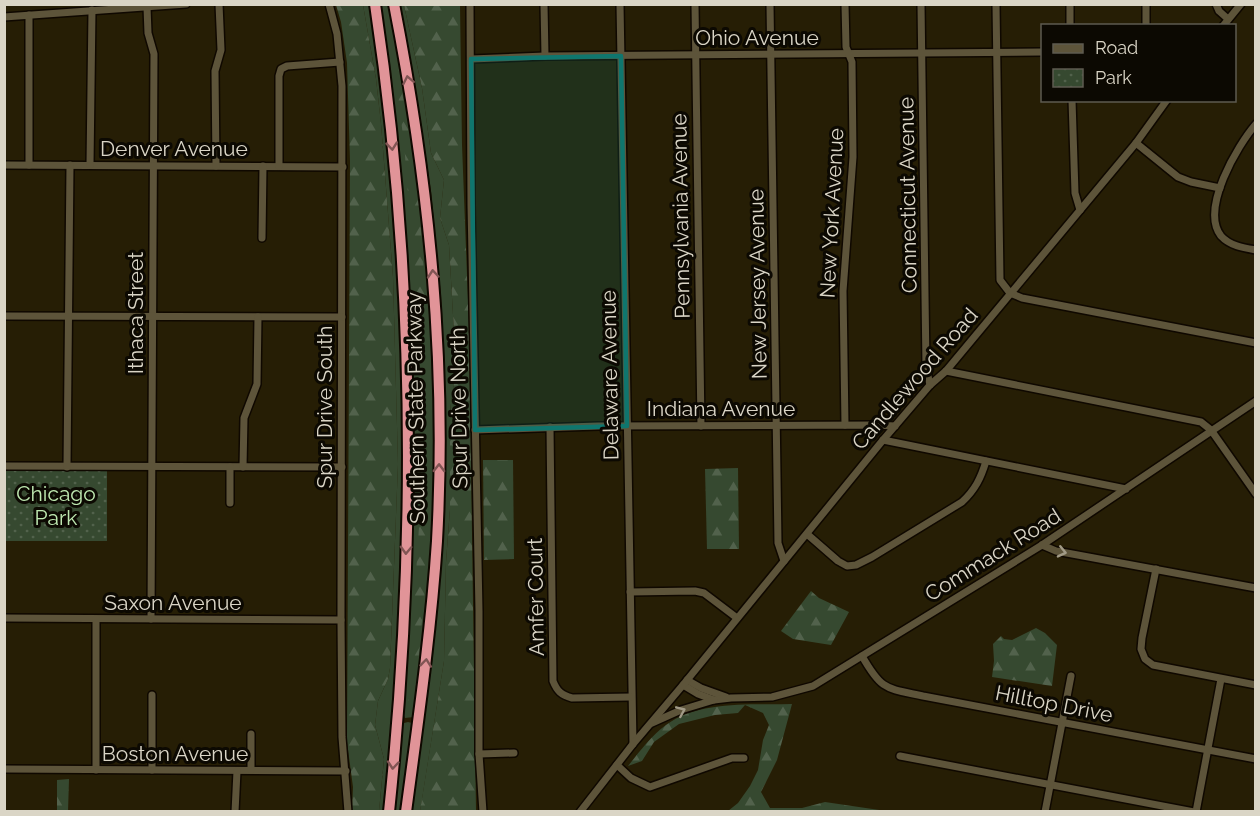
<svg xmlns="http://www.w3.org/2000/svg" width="1260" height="816" font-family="Raleway,sans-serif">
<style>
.grass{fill:#364930}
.forest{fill:url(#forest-firs)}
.park{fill:url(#park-dots)}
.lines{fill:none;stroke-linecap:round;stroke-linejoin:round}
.minor-casing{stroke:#0f0800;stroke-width:10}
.highway-casing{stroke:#0f0800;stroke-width:14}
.minor{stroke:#5d543a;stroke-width:7}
.highway{stroke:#e19498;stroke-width:10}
.oneway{stroke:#815554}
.oneway2{stroke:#a29b87}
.marked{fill:#0f766e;fill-opacity:0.2;stroke:#0f766e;stroke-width:4.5;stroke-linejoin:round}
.labels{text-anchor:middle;stroke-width:6;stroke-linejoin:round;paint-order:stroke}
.street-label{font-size:21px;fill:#dad5c6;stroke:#0c0902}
.park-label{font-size:21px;fill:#bee8b0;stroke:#0c0902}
</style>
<defs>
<pattern id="forest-firs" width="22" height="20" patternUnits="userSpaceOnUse" patternTransform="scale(1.5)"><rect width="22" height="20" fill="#364930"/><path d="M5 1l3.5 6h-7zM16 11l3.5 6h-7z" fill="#52624c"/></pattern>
<pattern id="park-dots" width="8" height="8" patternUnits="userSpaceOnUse" patternTransform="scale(1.5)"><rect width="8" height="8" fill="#364930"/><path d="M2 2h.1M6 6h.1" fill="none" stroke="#52624c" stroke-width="1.8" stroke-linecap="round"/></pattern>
</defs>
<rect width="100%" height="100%" fill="#261e05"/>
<g class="grass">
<path d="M363 5H370C395 180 407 358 403 535 401 627 393 719 385 812L379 811 384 759 375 725 378 701 388 679 390 668 398 464 393 277 381 124 376 79Z"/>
<polygon points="380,5 390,5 394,24 421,193 432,324 434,408 434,474 430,575 424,641 414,717 405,718 403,713 412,536 412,407"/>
<polygon points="400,5 404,5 422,88 431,153 444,180 440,218 449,245 456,367 450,411 450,509 446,562 444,661 420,812 412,811 433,655 440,577 445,407 441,295 431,191 419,109"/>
<polygon points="408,722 412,723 413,727 402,811 394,812 402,726 404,723"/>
</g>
<g class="forest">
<polygon points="336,5 363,5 376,79 381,124 393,277 398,464 390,668 388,679 378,701 375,725 384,759 379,811 352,811 353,787 347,742 350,161 347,63 341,22"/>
<polygon points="404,5 460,5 462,145 469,327 476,811 420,811 444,661 446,562 450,509 450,411 456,367 449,245 440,218 444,180 431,153 422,88"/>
<polygon points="394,51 398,67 418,189 425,287 432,472 426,578 417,674 412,704 408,700 421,495 420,395 412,245 404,143 394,66"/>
<polygon points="483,460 513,460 514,559 484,560"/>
<polygon points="738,468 739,549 707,549 705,469"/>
<polygon points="811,591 819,598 849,612 831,645 793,639 781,631"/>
<polygon points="1036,628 1045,633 1057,645 1052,686 992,677 994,661 993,644 1001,636 1004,639 1012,640"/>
<path d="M792 704 777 760 761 792 770 808H802L825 802 886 811H728L738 803 750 786 758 770 763 740 769 725 763 713 745 705 738 713 715 715 679 724 654 742 642 761 628 766C640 751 651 736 666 725 699 700 752 705 792 704Z"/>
<polygon points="69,779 68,811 57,811 57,780"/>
</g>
<rect class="park" x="5" y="471" width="102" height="70"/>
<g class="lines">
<g class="minor-casing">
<g id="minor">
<polyline points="329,4 337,34 342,86 341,620 342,737 348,812"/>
<polyline points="470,4 471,205 479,611 479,754 483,812"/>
<polyline points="544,4 545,56"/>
<polyline points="620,4 633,744"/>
<polyline points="695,4 701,426"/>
<polyline points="770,4 778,543 784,561"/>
<polyline points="921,4 926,367 930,385"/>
<polyline points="996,4 1000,280 1010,293 1022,298 1256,343"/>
<polyline points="1070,4 1070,26"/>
<polyline points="1146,4 1146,26"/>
<polyline points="1216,4 1219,11 1228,19"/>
<polyline points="147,7 148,33 154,54 151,619"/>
<polyline points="29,15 29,165"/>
<polyline points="4,17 186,4"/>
<polyline points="1223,26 1241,4"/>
<polyline points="471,59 545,56 1042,52"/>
<polyline points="1072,100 1075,193 1080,210"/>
<path d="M1256 124C1237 146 1200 209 1221 236 1230 246 1244 248 1256 250"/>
<polyline points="1136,143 1178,177 1191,182 1220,188"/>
<polyline points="4,165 343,167"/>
<polyline points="90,165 92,10"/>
<polyline points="216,166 215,71 221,50 219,4"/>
<polyline points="279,166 279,76 281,69 287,66 340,62"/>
<polyline points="262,238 263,166"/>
<polyline points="4,316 342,317"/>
<polyline points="946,371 1201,422 1211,430 1256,494"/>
<polyline points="845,425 843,291 853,157 852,62 846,47 845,4"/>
<path d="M550 427 553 681C557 691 561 695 572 698L631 697"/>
<polyline points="475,430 598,426 875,425 895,426"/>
<polyline points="883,440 1126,489"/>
<polyline points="4,466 342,467"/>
<polyline points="67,467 70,165"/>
<polyline points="243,467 244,418 257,384 258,317"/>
<polyline points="230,503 230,467"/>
<path d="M807 534 838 561 847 566 856 565 872 557 962 502C975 490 981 478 986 461"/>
<polyline points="1042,545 1056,551 1256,588"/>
<polyline points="1156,569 1142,638 1141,649 1145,659 1153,665 1256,685"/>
<polyline points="630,592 695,591 704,593 737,618"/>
<polyline points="4,618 341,620"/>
<polyline points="96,619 96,770"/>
<path d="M862 656C882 691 886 688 923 696L1256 759"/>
<polyline points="687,680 701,688 726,697"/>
<polyline points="683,685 698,694 714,700 731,698 772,697 813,686 1042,545 1256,401"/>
<polyline points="652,723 681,710 714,700"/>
<polyline points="479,754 514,753"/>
<polyline points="900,756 1194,812"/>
<polyline points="617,765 631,778 650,787 732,758 744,758"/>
<polyline points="4,769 346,771"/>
<polyline points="152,770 152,695"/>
<polyline points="251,770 251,734"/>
<polyline points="235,812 237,771"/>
<polyline points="580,812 633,744 683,685 883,440 930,385 946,371 1136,143 1167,100"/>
<polyline points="1045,812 1071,676"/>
<polyline points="1196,812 1221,679"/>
</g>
</g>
<g class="highway-casing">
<g id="highway">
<path d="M375 4C415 271 417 544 389 812"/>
<path d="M394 4C429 183 447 359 437 541 431 632 418 722 406 812"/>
</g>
</g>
<use href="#minor" class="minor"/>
<use href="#highway" class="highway"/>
</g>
<defs><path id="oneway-chevron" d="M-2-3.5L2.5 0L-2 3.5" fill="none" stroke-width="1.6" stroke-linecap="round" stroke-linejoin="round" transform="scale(1.5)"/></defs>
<g class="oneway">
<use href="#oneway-chevron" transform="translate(408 80) rotate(-101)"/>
<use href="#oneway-chevron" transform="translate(392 146) rotate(84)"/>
<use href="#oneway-chevron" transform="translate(433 274) rotate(-95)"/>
<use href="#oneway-chevron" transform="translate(439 468) rotate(-89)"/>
<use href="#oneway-chevron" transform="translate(406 550) rotate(92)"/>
<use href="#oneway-chevron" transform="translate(426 663) rotate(-84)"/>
<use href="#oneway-chevron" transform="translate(393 765) rotate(95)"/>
</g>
<g class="oneway2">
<use href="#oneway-chevron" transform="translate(1062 552) rotate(13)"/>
<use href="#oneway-chevron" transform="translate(681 711) rotate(-23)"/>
</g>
<path class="marked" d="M621 56 627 426 475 430 471 59Z"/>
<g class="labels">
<g class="street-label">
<text x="757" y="45">Ohio Avenue</text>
<text x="174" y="156">Denver Avenue</text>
<text transform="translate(908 195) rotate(-91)" y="7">Connecticut Avenue</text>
<text transform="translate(832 213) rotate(-87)" y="7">New York Avenue</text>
<text transform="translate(681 216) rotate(-91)" y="7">Pennsylvania Avenue</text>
<text transform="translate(758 284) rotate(-91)" y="7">New Jersey Avenue</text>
<text transform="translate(136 313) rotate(-90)" y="7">Ithaca Street</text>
<text transform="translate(610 375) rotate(-91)" y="7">Delaware Avenue</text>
<text transform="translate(915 379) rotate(-49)" y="7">Candlewood Road</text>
<text transform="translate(325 407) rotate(-90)" y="7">Spur Drive South</text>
<text transform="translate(416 408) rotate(-91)" y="7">Southern State Parkway</text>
<text transform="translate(459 408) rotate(-91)" y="7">Spur Drive North</text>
<text x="721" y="416">Indiana Avenue</text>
<text transform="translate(993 555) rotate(-32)" y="7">Commack Road</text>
<text transform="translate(536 597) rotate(-91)" y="7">Amfer Court</text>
<text x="173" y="610">Saxon Avenue</text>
<text transform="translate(1054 704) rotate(11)" y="7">Hilltop Drive</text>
<text x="175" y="761">Boston Avenue</text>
</g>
<g class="park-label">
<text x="56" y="501">Chicago<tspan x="56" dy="24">Park</tspan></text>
</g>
</g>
<rect width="1260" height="816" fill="none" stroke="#dad5c6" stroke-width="12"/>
<rect x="1041" y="24" width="195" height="78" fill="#0c0902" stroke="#5e5b50" stroke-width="1.5"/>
<rect x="1053" y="44" width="30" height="9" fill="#5d543a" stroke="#5e5b50" stroke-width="1.5"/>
<text x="1095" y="54" font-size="18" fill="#dad5c6">Road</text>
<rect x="1053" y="69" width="30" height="18" fill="url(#park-dots)" stroke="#5e5b50" stroke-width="1.5"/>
<text x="1095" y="84" font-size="18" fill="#dad5c6">Park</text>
</svg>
